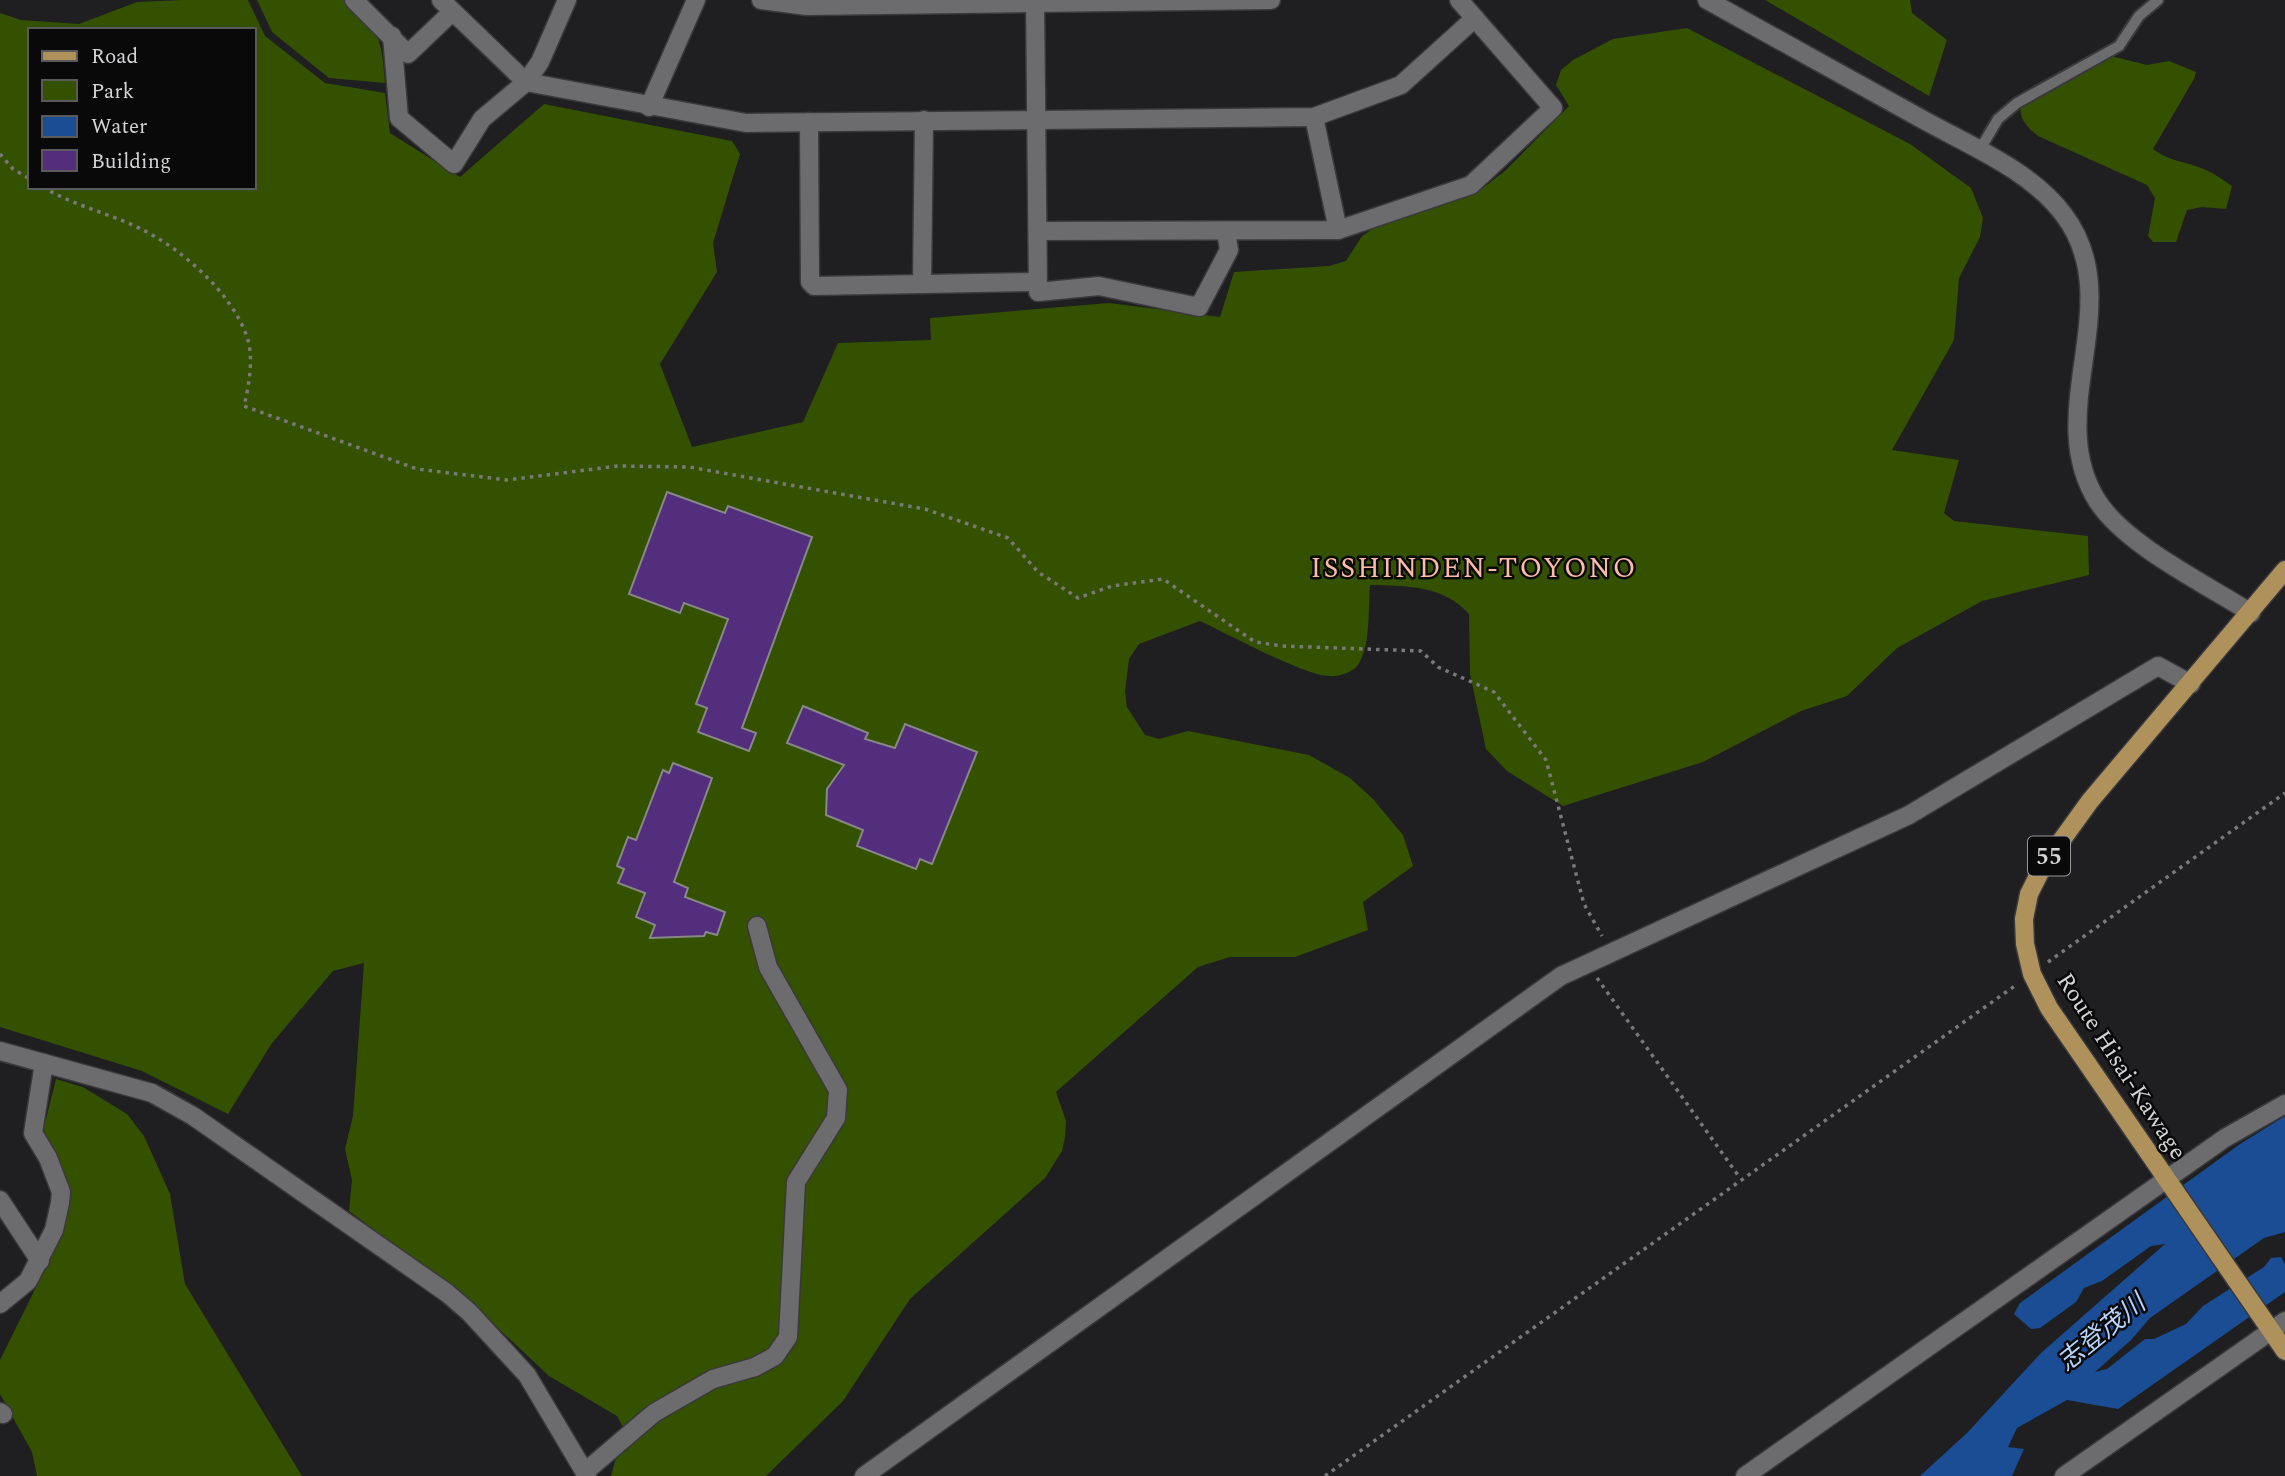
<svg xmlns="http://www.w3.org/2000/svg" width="2285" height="1476" font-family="Spectral,'Noto Sans JP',serif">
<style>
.green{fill:#345100;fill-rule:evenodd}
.water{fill:#1a4d94}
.building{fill:#532e7c;stroke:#88878a;stroke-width:2}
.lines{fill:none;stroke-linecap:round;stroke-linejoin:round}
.service-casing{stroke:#3a393b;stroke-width:14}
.minor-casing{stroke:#3a393b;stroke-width:21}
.tertiary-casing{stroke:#3a393b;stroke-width:21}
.primary-casing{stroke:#3a393b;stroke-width:21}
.path{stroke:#79787b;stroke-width:3.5;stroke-dasharray:3.5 5;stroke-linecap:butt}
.service{stroke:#6c6b6e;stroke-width:10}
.minor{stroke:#6c6b6e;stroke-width:18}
.tertiary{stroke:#6c6b6e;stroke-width:18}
.primary{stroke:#af915c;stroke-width:18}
.labels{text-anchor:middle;stroke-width:5;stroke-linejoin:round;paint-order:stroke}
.shield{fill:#09090a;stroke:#979698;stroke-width:2}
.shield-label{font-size:23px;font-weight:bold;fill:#d4d3d5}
.street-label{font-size:24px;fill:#d4d3d5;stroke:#09090a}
.water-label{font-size:26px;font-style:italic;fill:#b8d4fc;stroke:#09090a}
.quarter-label{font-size:28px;letter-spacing:2px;fill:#fcbba7;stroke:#09090a}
</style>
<rect width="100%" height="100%" fill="#1f1e21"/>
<g class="green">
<path d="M182 0H248L265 36 325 83 385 93 390 133 460 177 544 104 732 141 740 154 713 243 717 272 660 364 692 447 803 422 838 343 931 340 930 318 1109 303 1220 317 1234 272 1329 266 1346 261 1362 236 1374 228 1478 192 1506 170 1569 106 1556 85 1561 70 1573 60 1613 39 1687 28 1910 144 1971 188 1983 218 1980 237 1959 278 1954 340 1892 450 1959 460 1944 513 1954 521 2088 536 2089 575 1982 601 1897 648 1847 696 1801 711 1703 762 1563 806 1507 771 1486 749 1470 674 1469 614C1444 585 1406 586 1370 585 1368 609 1371 645 1358 665 1353 672 1339 677 1329 676 1303 675 1228 634 1200 621L1139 644 1129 659 1125 691 1127 707 1145 735 1159 739 1188 731 1309 755 1350 778 1373 799 1403 835 1413 866 1363 902 1368 930 1295 957H1230L1198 967 1056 1092 1066 1121 1065 1137 1062 1151 1045 1178 910 1299 843 1401 766 1476H611L624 1429 617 1416 549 1376 469 1301 349 1211 352 1180 345 1149 353 1116 364 963 333 971 272 1043 228 1114 142 1071 0 1027V13L21 20 79 24 137 2ZM30 30H254V187H30Z"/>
<path d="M257 0H344C380 33 381 34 385 83L329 78 272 32Z"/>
<polygon points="1765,0 1910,0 1912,13 1947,40 1929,96"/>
<path d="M2111 56 2147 65 2169 61 2196 72 2194 79 2153 149C2168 161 2184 161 2201 168 2212 172 2222 179 2232 186L2226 209 2202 207 2187 210 2176 242H2153L2148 236 2155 198 2147 185 2038 136C2023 124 2018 116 2021 97Z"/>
<polygon points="56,1079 83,1087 127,1114 144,1136 170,1194 185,1284 302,1476 37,1476 32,1452 0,1394 0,1360 62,1235 69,1189 43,1131"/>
</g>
<polygon class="water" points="2285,1116 2285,1232 2264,1238 2150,1318 2131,1340 2095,1372 2107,1369 2145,1339 2154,1339 2186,1324 2203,1306 2264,1267 2271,1258 2281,1257 2285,1264 2285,1292 2118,1409 2067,1400 2017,1428 2008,1447 2024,1449 2012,1476 1920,1476 1967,1433 2041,1353 2165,1244 2151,1246 2102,1281 2084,1288 2076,1302 2040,1328 2031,1329 2014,1314 2020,1303 2240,1144"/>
<g class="building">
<polygon points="667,492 725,513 728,506 812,537 742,728 756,733 749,751 698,732 707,708 696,704 728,619 684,603 680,613 629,594"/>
<polygon points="803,706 868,733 865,739 895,748 905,724 977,752 932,864 920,859 916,869 857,846 863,830 826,815 827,789 844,765 787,743"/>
<polygon points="673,763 712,778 674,882 688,888 685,897 725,912 717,935 706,932 704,936 650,938 655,925 636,917 645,893 618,883 624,869 617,866 628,837 636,840 663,770 669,773"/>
</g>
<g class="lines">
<g class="service-casing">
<polyline id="service" points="1979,151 1998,119 2017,103 2119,46 2139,16 2158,0"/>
</g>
<g class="minor-casing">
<g id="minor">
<polyline points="354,0 408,54 452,12"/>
<polyline points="441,0 526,82 746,123 1314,117 1401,85 1475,18"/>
<polyline points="761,0 807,6 1271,0"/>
<polyline points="1035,0 1038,292 1099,286 1199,307 1229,250 1226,231"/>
<polyline points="392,36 399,118 454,164 482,119 526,82 540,62 567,0"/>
<polyline points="649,107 696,0"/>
<polyline points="1314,117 1338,230"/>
<polyline points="809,122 810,282 814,286 1035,282"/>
<polyline points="1039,231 1338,230 1471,185 1553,108 1459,0"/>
<polyline points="922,284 924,120"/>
<polyline points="0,1200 40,1261"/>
<polyline points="0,1304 28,1281 54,1230 60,1203 61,1192 48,1158 33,1133 44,1063"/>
<polyline points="0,1412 3,1414"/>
<polyline points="586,1471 654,1413 713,1379 755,1367 775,1356 788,1337 796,1182 836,1118 838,1090 768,967 757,926"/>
<polyline points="864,1476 1561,976 1909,815 2158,666 2191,684"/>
<polyline points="1745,1476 2225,1138 2285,1104"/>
<polyline points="2064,1476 2285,1321"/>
</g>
</g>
<g class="tertiary-casing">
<g id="tertiary">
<path d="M1707 0C1778 39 1849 79 1920 118 1968 145 2031 170 2064 215 2130 303 2040 413 2098 502 2127 546 2206 584 2251 613"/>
<polyline points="0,1051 152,1093 193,1116 447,1293 469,1312 527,1375 587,1476"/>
</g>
</g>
<g class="primary-casing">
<polyline id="primary" points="2285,570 2090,801 2043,866 2029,894 2024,919 2025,944 2032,974 2049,1008 2285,1351"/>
</g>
<g class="path">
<polyline points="0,154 13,169 30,179"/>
<path d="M43 187C74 206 109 213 141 229 182 249 232 293 247 337 254 357 249 386 244 406L417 469 507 480 618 466 689 467 925 509 1008 538 1038 572 1078 598 1112 586 1163 579 1255 642 1282 646 1421 651 1438 667 1494 692 1546 760 1584 904 1602 936"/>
<polyline points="2048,962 2285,793"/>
<polyline points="1597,978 1740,1178"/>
<polyline points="1325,1476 2016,985"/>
</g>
<use href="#service" class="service"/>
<use href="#minor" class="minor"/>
<use href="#tertiary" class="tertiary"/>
<use href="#primary" class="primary"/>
</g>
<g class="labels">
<rect class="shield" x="2028" y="836.5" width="42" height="39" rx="5"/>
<g class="shield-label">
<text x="2049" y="864">55</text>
</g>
<g class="street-label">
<text transform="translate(2122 1066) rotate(57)" y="8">Route Hisai-Kawage</text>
</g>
<g class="water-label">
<text transform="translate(2101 1332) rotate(-39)" y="9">志登茂川</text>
</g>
<g class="quarter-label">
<text x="1474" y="577">ISSHINDEN-TOYONO</text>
</g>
</g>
<rect x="28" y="28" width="228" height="161" fill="#09090a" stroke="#5a5a5b" stroke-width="2"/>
<rect x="42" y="51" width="35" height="10" fill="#af915c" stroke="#5a5a5b" stroke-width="2"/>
<text x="91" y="63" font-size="21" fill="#d4d3d5">Road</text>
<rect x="42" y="80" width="35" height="21" fill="#345100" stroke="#5a5a5b" stroke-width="2"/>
<text x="91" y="98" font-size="21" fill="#d4d3d5">Park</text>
<rect x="42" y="116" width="35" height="21" fill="#1a4d94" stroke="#5a5a5b" stroke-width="2"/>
<text x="91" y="133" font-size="21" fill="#d4d3d5">Water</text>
<rect x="42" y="150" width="35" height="21" fill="#532e7c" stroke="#5a5a5b" stroke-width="2"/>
<text x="91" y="168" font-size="21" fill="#d4d3d5">Building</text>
</svg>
